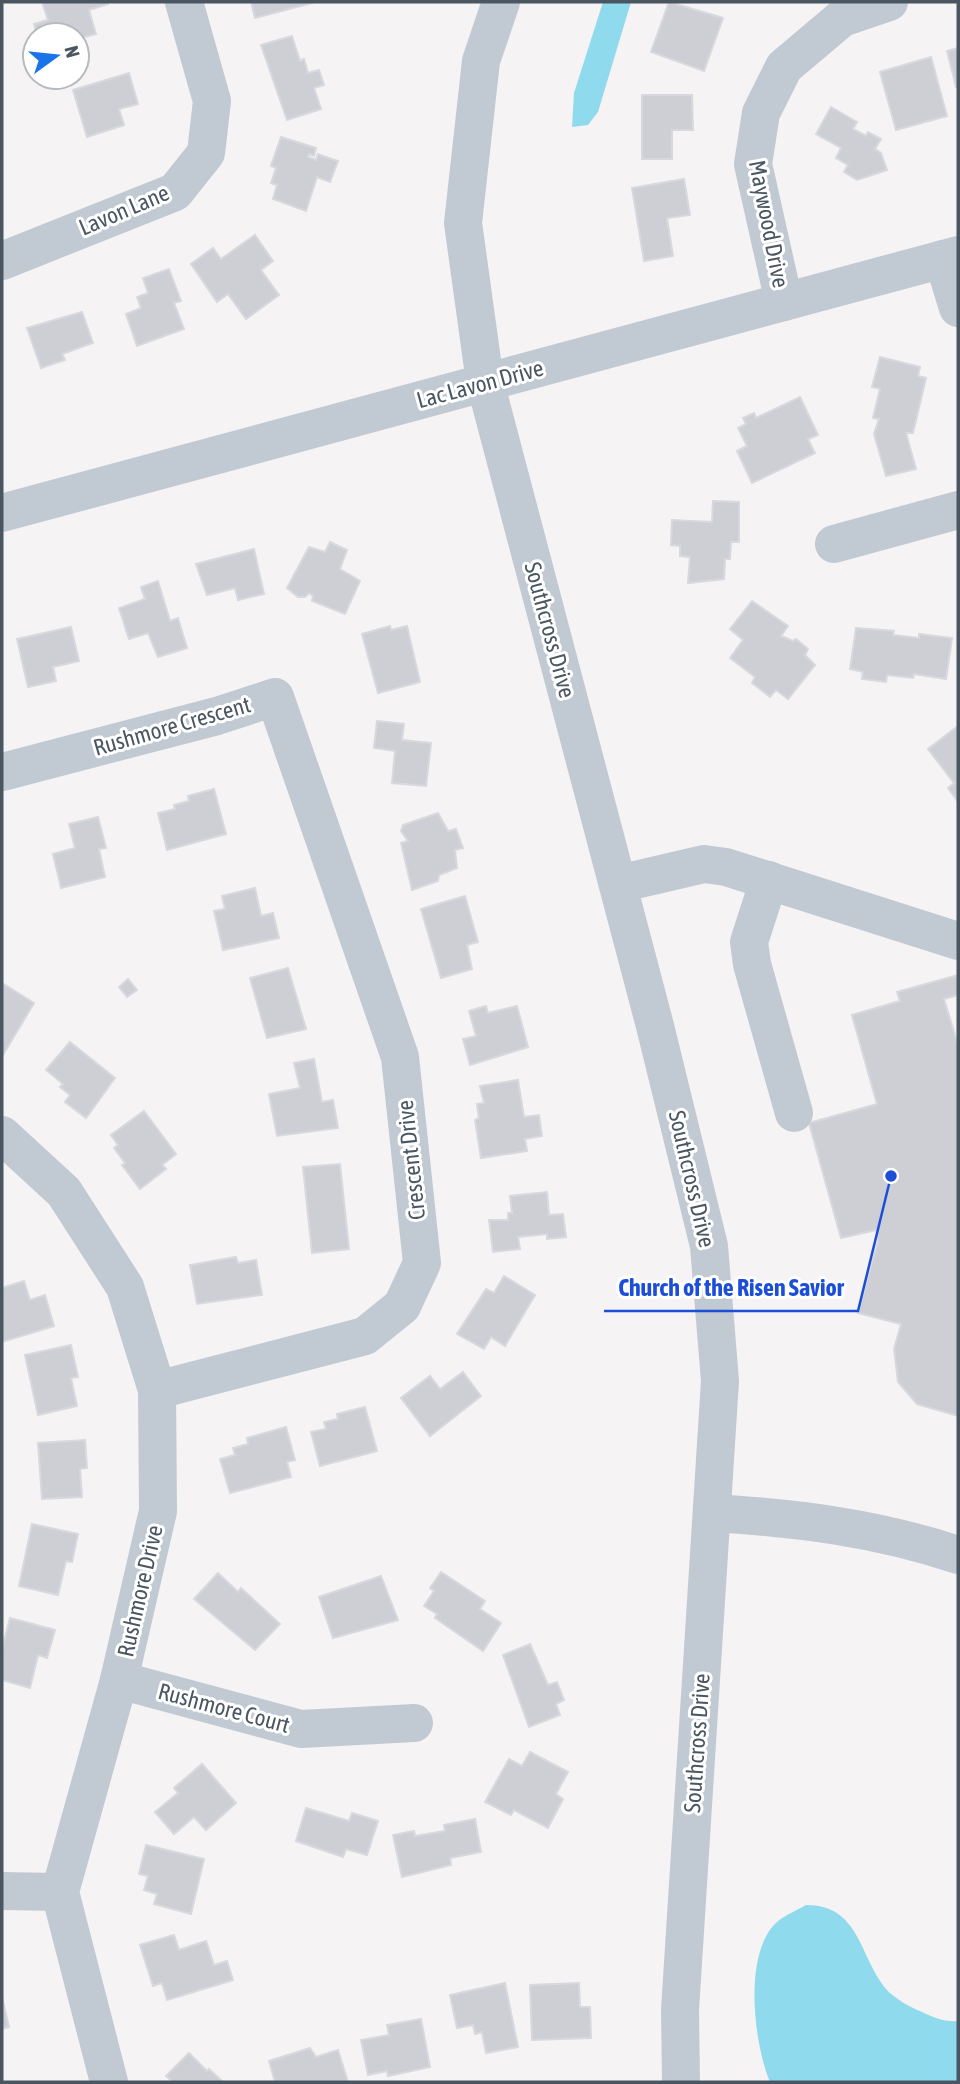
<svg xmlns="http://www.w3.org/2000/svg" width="960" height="2084" font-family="'Asap Condensed',sans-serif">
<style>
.water{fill:#90daee}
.building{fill:#cdcfd5;stroke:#d7d9de;stroke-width:2}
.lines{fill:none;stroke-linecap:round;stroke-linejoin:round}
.minor{stroke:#c1cad2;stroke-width:38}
.labels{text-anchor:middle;stroke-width:6;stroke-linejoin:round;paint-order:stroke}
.street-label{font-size:23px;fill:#4a5661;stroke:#fff}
.leader{fill:none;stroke:#1d4ed8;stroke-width:2.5}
.callout-dot{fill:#1d4ed8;stroke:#fff;stroke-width:2.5}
.callout-label{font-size:24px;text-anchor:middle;font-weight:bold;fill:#1d4ed8;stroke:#fff;stroke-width:6;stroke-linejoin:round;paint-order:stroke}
</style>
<rect width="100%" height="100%" fill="#f5f3f3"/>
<g class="water">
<polygon points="603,2 631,2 598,112 588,125 572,127 574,93"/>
<path d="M806 1905C860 1905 859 1956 886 1989 895 1999 910 2007 922 2012 935 2018 944 2022 958 2021V2082H770C754 2044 742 1952 778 1921 786 1915 797 1910 806 1905Z"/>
</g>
<g class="building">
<polygon points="42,2 108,2 108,4 89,10 96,34 77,39 77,35 37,35 34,24 48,20"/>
<polygon points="251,2 311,2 312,3 255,18"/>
<polygon points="669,2 723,18 704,71 651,52"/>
<polygon points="292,36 300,61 304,59 308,73 319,70 324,85 314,88 321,109 287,120 261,45"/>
<polygon points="958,48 958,87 956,87 947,51"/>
<polygon points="931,57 947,116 896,130 880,72"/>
<polygon points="129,73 138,104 119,109 124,125 87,137 73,90"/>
<polygon points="642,95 692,95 693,130 672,130 672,159 642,159"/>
<polygon points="831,107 857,122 853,129 866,136 868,132 881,139 875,149 881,153 887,170 857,180 844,172 848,165 836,158 841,148 816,134"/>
<polygon points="281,137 316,148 314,156 309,154 308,157 316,160 318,154 338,161 330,182 317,177 306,211 273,199 277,185 271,183 276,168 271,166"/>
<polygon points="684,179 690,215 667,218 673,256 644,261 632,188"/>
<polygon points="255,235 273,261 261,270 279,295 246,319 228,294 217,302 191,264 213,248 221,259"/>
<polygon points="169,269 181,301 174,303 184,329 137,346 126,314 141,308 137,297 148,293 143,278"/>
<polygon points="82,312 93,343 62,354 65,360 41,368 27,328"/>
<polygon points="880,357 920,367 918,376 926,378 913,433 906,433 916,469 886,476 874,434 879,419 873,418 880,389 872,387"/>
<polygon points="800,397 818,435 808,439 815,453 752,483 737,451 747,446 738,428 746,424 743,418 754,413 756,418"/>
<polygon points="713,501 739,502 739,542 731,542 730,559 725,559 724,579 688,583 690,557 680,556 680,546 671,545 672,520 712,522"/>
<polygon points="330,542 347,550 340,569 360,581 345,614 312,601 313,596 309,593 305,597 298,597 287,588 309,547 325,552"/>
<polygon points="254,549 264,594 238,600 235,588 207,595 196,564"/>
<polygon points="158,581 170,621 178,618 187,648 158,657 148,633 129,639 119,608 145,599 141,587"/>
<polygon points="752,601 788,626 781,636 793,641 796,639 808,649 805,655 815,665 788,699 776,690 770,697 752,683 755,677 730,658 743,640 730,629"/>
<polygon points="390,626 391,630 407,626 420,682 378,693 362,634"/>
<polygon points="71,627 79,661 53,667 56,681 28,687 17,639"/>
<polygon points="856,628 894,631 893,635 919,638 919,634 952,638 946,679 914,674 913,678 887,675 886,682 862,679 863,672 850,669"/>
<polygon points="377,721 404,724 402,740 431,743 426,786 392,783 395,751 374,748"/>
<polygon points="958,726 958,802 948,788 954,783 928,749"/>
<polygon points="214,789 226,834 167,850 158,813 175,809 174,805 189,801 188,796"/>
<polygon points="438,813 448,831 456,829 463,848 455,850 457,868 439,875 438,881 412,890 401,843 408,841 401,831 403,825"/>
<polygon points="98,817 106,848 99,849 105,877 61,888 53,854 75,848 69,824"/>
<polygon points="255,888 261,916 273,913 279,938 223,950 214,911 225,909 222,896"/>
<polygon points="465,896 478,942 467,945 472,969 441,978 421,909"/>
<polygon points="288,968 306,1029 267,1038 250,978"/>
<polygon points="958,975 958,995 944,999 958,1045 958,1416 917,1404 898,1382 894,1349 901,1324 858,1313 878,1241 876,1230 841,1238 809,1123 877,1104 852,1015 900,1001 897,992"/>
<polygon points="128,979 137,990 127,997 119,987"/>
<polygon points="2,983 34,1003 3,1055 2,1054"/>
<polygon points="486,1006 488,1013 517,1006 528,1047 470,1065 463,1039 476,1036 469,1011"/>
<polygon points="70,1042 115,1078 86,1118 65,1102 70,1095 60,1087 63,1084 46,1070"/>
<polygon points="314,1059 322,1102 333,1100 338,1128 277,1136 269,1094 300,1088 294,1063"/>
<polygon points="518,1080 524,1117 539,1115 542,1136 525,1139 527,1151 481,1158 475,1120 479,1118 477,1104 484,1103 480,1086"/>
<polygon points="144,1111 176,1154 162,1165 166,1169 140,1189 122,1165 125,1163 114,1148 118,1145 111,1135"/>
<polygon points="340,1164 349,1249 312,1253 303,1167"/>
<polygon points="547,1192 549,1215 563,1214 566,1237 547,1239 547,1234 518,1237 520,1249 493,1252 489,1220 508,1220 508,1213 512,1213 510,1196"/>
<polygon points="236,1257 238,1263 256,1260 262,1295 197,1304 190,1265"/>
<polygon points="504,1276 535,1295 505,1346 491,1337 484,1349 457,1334 486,1289 494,1293"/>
<polygon points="24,1281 30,1300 45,1295 54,1326 2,1342 2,1288"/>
<polygon points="71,1345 78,1377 71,1378 77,1406 38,1415 25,1355"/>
<polygon points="463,1372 481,1396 430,1436 401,1398 430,1376 440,1389"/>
<polygon points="365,1407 377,1451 320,1466 311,1432 326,1429 324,1422 338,1419 337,1414"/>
<polygon points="286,1427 295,1460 287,1462 291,1477 230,1493 220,1459 235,1455 233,1448 248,1444 247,1438"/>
<polygon points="85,1440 87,1468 80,1469 82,1497 42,1499 38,1443"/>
<polygon points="32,1524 78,1534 72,1562 66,1561 58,1595 19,1586"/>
<polygon points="441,1572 485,1601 480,1609 501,1623 483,1651 435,1618 437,1614 424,1606 434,1591 430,1588"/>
<polygon points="218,1573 238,1592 241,1588 280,1624 255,1650 194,1599"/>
<polygon points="381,1576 398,1620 333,1638 319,1597"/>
<polygon points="10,1618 55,1630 47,1658 38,1655 30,1688 2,1680 2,1649"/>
<polygon points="530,1644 548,1685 557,1682 564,1700 556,1704 560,1715 529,1727 503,1655"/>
<polygon points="530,1752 568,1772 556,1794 563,1799 548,1828 514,1810 511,1815 485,1802 509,1759 522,1766"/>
<polygon points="202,1764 236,1803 206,1830 194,1817 174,1834 155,1812 178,1793 174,1788"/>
<polygon points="306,1808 349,1821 352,1813 378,1821 367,1855 346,1849 343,1857 296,1841"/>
<polygon points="475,1819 481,1852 450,1858 451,1865 402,1877 393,1835 414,1831 415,1836 445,1831 444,1825"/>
<polygon points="146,1845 204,1859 191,1914 154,1904 157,1894 144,1890 148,1876 139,1874"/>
<polygon points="174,1935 179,1950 206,1941 214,1965 227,1961 233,1980 167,2000 162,1983 153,1986 140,1945"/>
<polygon points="505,1983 518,2047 486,2053 482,2032 475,2034 473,2025 457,2028 450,1995"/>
<polygon points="579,1983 580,2007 590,2007 591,2038 532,2040 530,1985"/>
<polygon points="2,1997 9,2027 2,2029"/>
<polygon points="421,2019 430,2067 388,2076 387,2071 368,2075 361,2040 389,2035 387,2025"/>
<polygon points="310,2048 316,2057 338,2050 348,2082 275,2082 269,2061"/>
<polygon points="189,2053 207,2071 209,2069 223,2082 173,2082 166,2076"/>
</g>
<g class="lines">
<g class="minor">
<polyline points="501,2 481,61 463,223 485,382 655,1026 709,1246 720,1381 680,2010 681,2082"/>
<polyline points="943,259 958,308"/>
<polyline points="2,261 175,192 206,153 212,101 184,2"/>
<polyline points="784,302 753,164 761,113 784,67 842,18 889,2"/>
<polyline points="2,513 958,255"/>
<polyline points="834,544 958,510"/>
<polyline points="2,772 217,716 275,697 400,1057 422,1263 402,1306 365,1336 157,1390"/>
<polyline points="769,880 749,942 752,964 794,1113"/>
<polyline points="618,884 704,864 726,867 958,941"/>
<polyline points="2,1135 64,1192 125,1287 157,1390 158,1511 119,1680 60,1892 109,2082"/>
<path d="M712 1513C797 1518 877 1528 958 1555"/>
<polyline points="119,1680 301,1729 414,1723"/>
<polyline points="2,1891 60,1892"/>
</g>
</g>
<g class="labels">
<g class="street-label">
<text transform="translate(124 210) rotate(-23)" y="8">Lavon Lane</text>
<text transform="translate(769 224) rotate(79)" y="8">Maywood Drive</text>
<text transform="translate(480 384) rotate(-15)" y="8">Lac Lavon Drive</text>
<text transform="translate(550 630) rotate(75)" y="8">Southcross Drive</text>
<text transform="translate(172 726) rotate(-16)" y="8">Rushmore Crescent</text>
<text transform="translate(411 1160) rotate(-96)" y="8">Crescent Drive</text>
<text transform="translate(692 1179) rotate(77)" y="8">Southcross Drive</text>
<text transform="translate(140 1591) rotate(-77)" y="8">Rushmore Drive</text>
<text transform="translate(224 1708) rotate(15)" y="8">Rushmore Court</text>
<text transform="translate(697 1743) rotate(-86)" y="8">Southcross Drive</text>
</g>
</g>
<path class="leader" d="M891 1176L858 1311H604"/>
<circle class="callout-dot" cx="891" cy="1176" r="7"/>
<g class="callout-label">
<text x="731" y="1296">Church of the Risen Savior</text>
</g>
<rect width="960" height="2084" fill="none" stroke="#4a5661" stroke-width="7"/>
<g transform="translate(56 56) rotate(75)"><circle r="33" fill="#ffffff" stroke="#b7bbc0" stroke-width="2"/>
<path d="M0-5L12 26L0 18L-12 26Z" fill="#1a73e8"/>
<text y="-10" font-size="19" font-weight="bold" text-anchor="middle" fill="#4a5661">N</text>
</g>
</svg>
